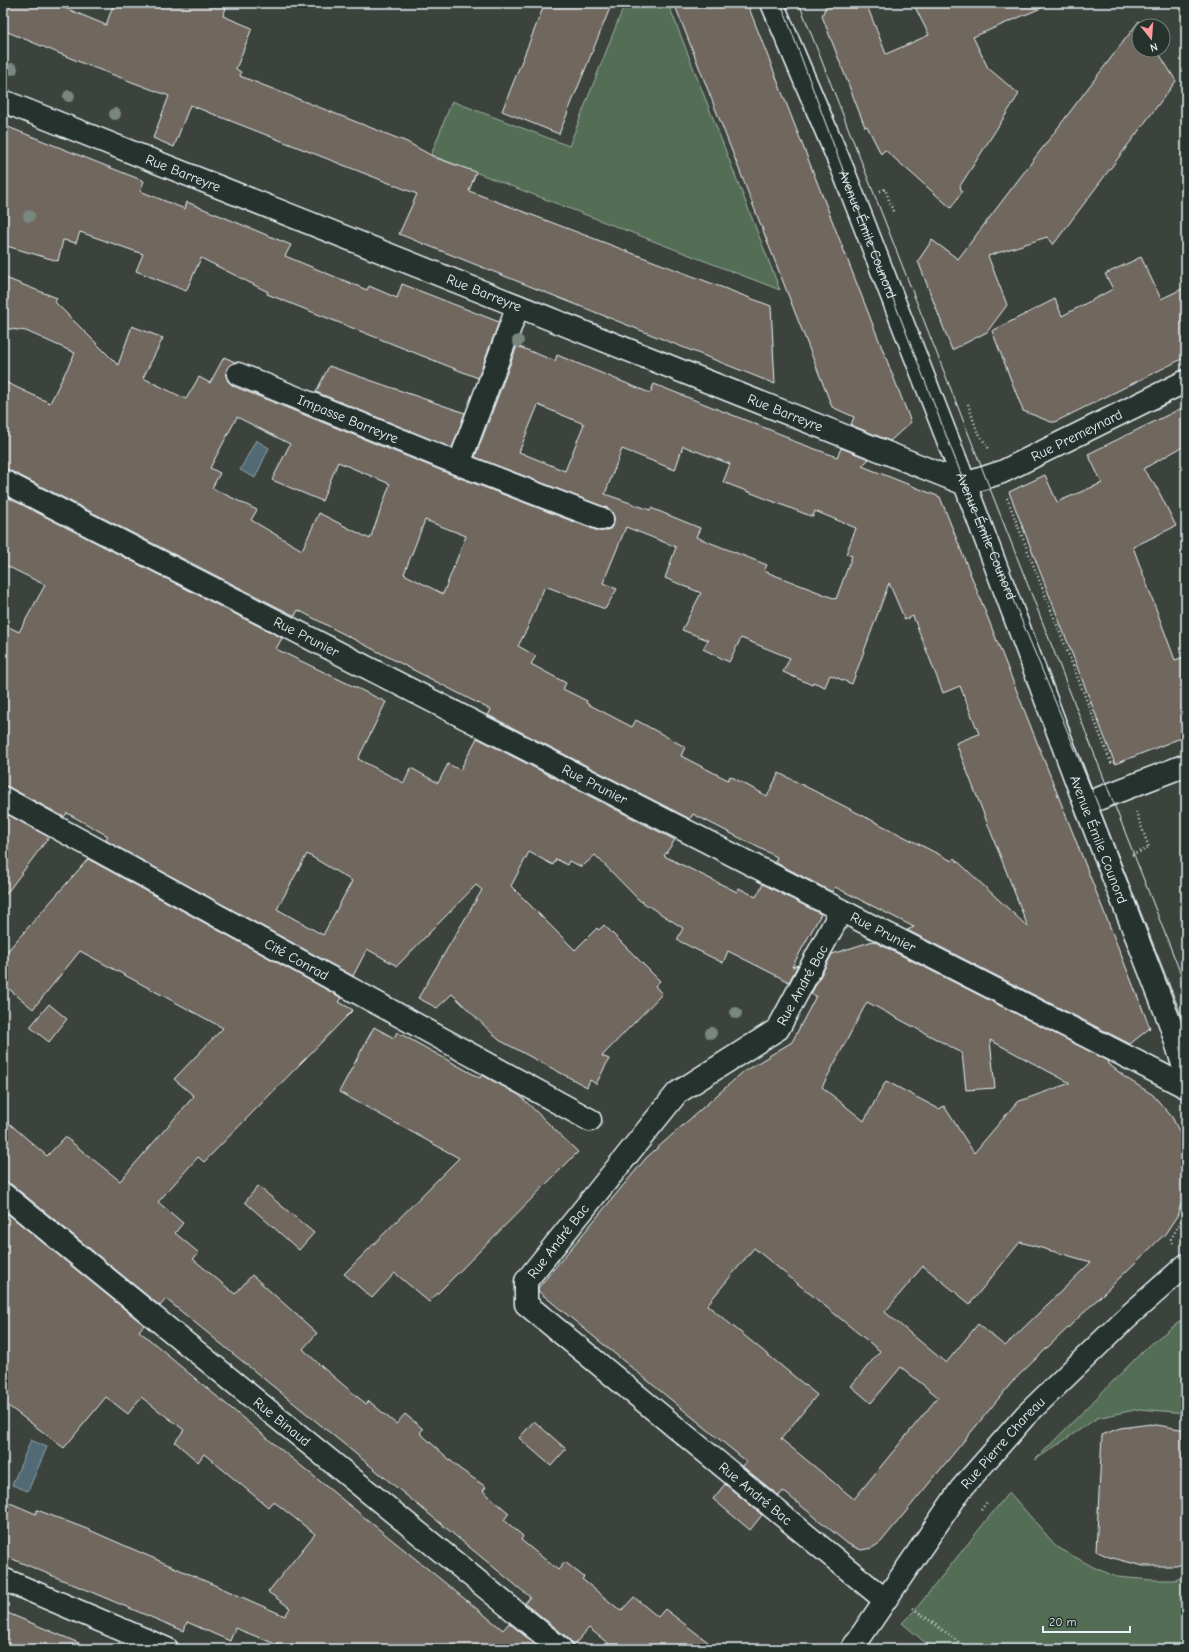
<svg xmlns="http://www.w3.org/2000/svg" width="1189" height="1652" font-family="'Comic Neue',sans-serif">
<style>
.green{fill:#536e55;stroke:#9eb0a6}
.water{fill:#516b76;stroke:#8da1aa}
.building{fill:#70685f;stroke:#e8f1f8;fill-rule:evenodd}
.lines{fill:none;stroke-linecap:round;stroke-linejoin:round}
.minor-casing{stroke:#e8f1f8;stroke-width:25}
.path{stroke:#e8f1f8;stroke-width:2.5;stroke-dasharray:1 3;stroke-linecap:butt}
.minor{stroke:#26332d;stroke-width:22}
.tram{stroke:#e8f1f8;stroke-width:1}
.tree{fill:#7a8680}
.labels{text-anchor:middle;stroke-width:4;stroke-linejoin:round;paint-order:stroke}
.street-label{font-size:14px;fill:#e8f1f8;stroke:#26332d}
</style>
<rect width="100%" height="100%" fill="#3c433c"/>
<filter id="ink" filterUnits="userSpaceOnUse"><feTurbulence type="fractalNoise" baseFrequency=".025" numOctaves="2"/><feDisplacementMap in="SourceGraphic" scale="8" xChannelSelector="R" yChannelSelector="G"/><feConvolveMatrix kernelMatrix="1 2 1 2 8 2 1 2 1" color-interpolation-filters="sRGB"/></filter>
<g filter="url(#ink)">
<g class="green">
<polygon points="625,3 668,3 780,290 431,155 452,101 569,146"/>
<polygon points="1186,1317 1186,1413 1139,1409 1097,1418 1035,1460 1149,1345"/>
<polygon points="1009,1492 1057,1547 1095,1568 1117,1577 1152,1580 1174,1580 1186,1577 1186,1649 933,1649 902,1623 915,1610"/>
</g>
<g class="water">
<polygon points="256,440 269,448 255,478 240,470"/>
<polygon points="31,1440 47,1447 28,1491 12,1485"/>
</g>
<g class="building">
<polygon points="3,3 53,3 106,25 114,3 228,3 223,16 252,28 236,69 241,72 240,76 407,142 436,158 476,172 469,191 771,306 775,384 399,234 417,194 190,105 174,147 153,138 169,96 87,65 3,30"/>
<polygon points="545,3 612,3 559,134 502,111"/>
<polygon points="674,3 747,3 911,422 890,441 851,425 854,417 832,407"/>
<polygon points="827,3 866,3 886,54 929,35 913,3 1053,3 973,37 988,68 1019,94 960,186 962,192 951,208 885,150 881,154 867,126 865,127 822,16"/>
<polygon points="1139,21 1142,26 1139,26 1139,50 1157,50 1176,81 1053,245 1047,237 988,256 1007,305 987,332 952,350 918,261 932,240 958,259"/>
<polygon points="3,125 144,181 140,191 185,209 187,202 291,245 285,256 367,290 369,286 397,298 402,284 499,322 478,378 267,294 268,292 201,258 186,291 136,271 143,254 80,232 76,243 63,240 58,261 3,245"/>
<polygon points="1141,257 1161,299 1186,287 1186,357 1055,422 1051,422 1023,411 992,331 1055,299 1062,316 1113,289 1105,274"/>
<path d="M3 277 57 298 55 302 118 365 132 326 163 338 143 378 186 399 199 377 210 383 224 357 235 362 227 369 226 375 228 381 233 386 455 476 598 531H604L610 529 614 523V517L611 511 607 508 475 457 517 346 555 361 557 355 650 393 654 384 788 437V439L837 457 841 448 869 459 862 466 940 497 1150 1028 1130 1044 907 930 914 927 835 887 832 892 775 862 777 857 693 814 690 819 488 715 491 710 334 629 298 610 295 616 9 470 3 469V381L50 403 75 353 26 331 3 328ZM538 405 584 424 565 471 519 452ZM237 417 290 444 272 480 322 501 338 462 390 484 370 539 319 513 302 550 251 520 257 510 212 488 220 473 210 468ZM683 446 730 464 723 482 813 517 815 511 856 528 846 554 852 556 836 599 764 571 767 565 696 537 700 528 651 508 650 510 605 494 622 449 675 470ZM425 520 466 536 443 594 404 574ZM626 527 676 547 665 578 701 593 682 630 708 640 703 649 729 662 741 638 790 658 783 672 812 685 813 682 825 687 830 675 852 684 889 583 905 620 913 616 943 693 960 686 979 734 956 743 1028 927 954 858 952 861 779 773 767 796 730 776 728 780 681 756 685 747 636 720 632 727 586 703 587 701 563 689 566 683 531 664 536 656 518 646 527 629 545 586 605 609 617 589 603 583Z"/>
<polygon points="329,366 465,413 452,448 316,392"/>
<polygon points="1186,406 1186,445 1143,469 1157,488 1176,526 1133,547 1175,660 1186,656 1186,736 1115,764 1009,492 1045,475 1057,502 1102,483 1088,454"/>
<path d="M3 495 282 638 276 649 386 702 358 759 404 783 411 768 438 783 448 764 460 770 477 738 675 840 664 856 737 892 739 888 756 897 763 884 821 914 792 967 798 965 789 982 728 951 723 963 677 940 683 928 639 900 595 855 582 867 569 861 567 865 556 859 553 865 529 852 511 886 575 950 597 928 599 930 604 925 660 981 655 986 662 994 602 1056 609 1059 596 1084 590 1080 587 1087 499 1040 452 994 437 1008 418 998 482 890 476 885 397 966 367 949 353 976 105 840 108 836 67 813 64 817 9 787 3 786V624L19 632 45 585 3 564ZM307 854 352 881 323 935 277 909Z"/>
<polygon points="3,812 49,837 3,898"/>
<polygon points="88,859 342,998 339,1002 353,1010 204,1162 198,1157 158,1202 183,1223 175,1233 199,1253 193,1259 235,1294 252,1275 317,1333 303,1349 321,1366 366,1404 369,1401 396,1424 405,1414 423,1429 420,1433 460,1469 486,1487 483,1491 509,1513 504,1520 523,1536 521,1540 558,1570 565,1562 584,1577 582,1579 621,1611 634,1597 658,1617 665,1609 717,1649 615,1649 589,1628 573,1646 569,1639 525,1603 530,1597 323,1427 166,1299 160,1306 11,1184 3,1182 3,1118 47,1156 65,1137 120,1181 194,1096 174,1079 223,1028 80,951 33,1009 3,984 3,956"/>
<path d="M873 941 1109 1061 1107 1063 1123 1075V1076L1153 1095 1172 1117 1182 1137 1186 1157V1190L1177 1216 1165 1234 1013 1381 881 1542 872 1548 861 1550 848 1544 783 1491 779 1496 742 1466 746 1461 538 1291V1288L646 1158 743 1072 792 1042 816 996 811 994 832 954ZM867 1002 962 1053 966 1090 995 1088 990 1040 1070 1083 1017 1102 974 1153 944 1106 939 1109 886 1081 864 1121 822 1087ZM1020 1242 1091 1262 1005 1346 978 1324 946 1363 885 1312 923 1266 970 1304ZM754 1248 880 1351 851 1386 871 1403 901 1367 938 1397 854 1499 781 1439 817 1395 707 1305Z"/>
<polygon points="49,1004 67,1019 49,1042 30,1027"/>
<polygon points="374,1027 394,1038 397,1032 480,1078 482,1075 519,1095 578,1152 429,1302 395,1273 372,1298 344,1274 459,1158 339,1092"/>
<polygon points="258,1186 314,1233 299,1250 245,1202"/>
<polygon points="3,1210 144,1325 139,1331 167,1354 167,1355 273,1443 503,1630 509,1623 541,1649 288,1649 235,1628 230,1641 187,1622 184,1631 3,1555 3,1500 36,1514 37,1510 87,1529 285,1616 290,1608 268,1592 315,1534 273,1501 268,1507 204,1454 198,1462 175,1442 184,1430 141,1397 128,1414 106,1397 64,1448 3,1402"/>
<polygon points="534,1421 566,1449 551,1466 519,1438"/>
<polygon points="1151,1424 1186,1430 1186,1563 1176,1566 1143,1566 1109,1557 1096,1551 1102,1435 1120,1428"/>
<polygon points="725,1484 762,1515 750,1530 713,1499"/>
<polygon points="3,1611 93,1649 3,1649"/>
</g>
<g class="lines">
<g class="minor-casing">
<g id="minor">
<path id="s1" d="M772 3 843 170 965 484 1085 804 1170 1023 1186 1074"/>
<path id="s2" d="M3 101 965 484"/>
<path id="s3" d="M238 374 459 464 602 519"/>
<polyline points="459,464 518,306"/>
<path id="s4" d="M3 481 1186 1087"/>
<path id="s5" d="M965 484 1002 472 1186 381"/>
<path id="s6" d="M3 798 590 1120"/>
<polyline points="1085,804 1186,765"/>
<path id="s7" d="M841 911 778 1029 677 1093 526 1281V1304L885 1600"/>
<path id="s8" d="M3 1194 561 1649"/>
<polyline points="3,1579 167,1649"/>
<path id="s9" d="M852 1649 961 1489 1025 1416 1125 1319 1186 1265"/>
</g>
</g>
<g class="path">
<polyline points="880,191 885,189 894,214"/>
<polyline points="968,404 978,434"/>
<polyline points="979,434 989,449"/>
<polyline points="1007,498 1112,765"/>
<polyline points="1132,855 1149,848 1136,812"/>
<polyline points="1173,1243 1171,1239 1186,1212"/>
<polyline points="981,1510 987,1502"/>
<polyline points="913,1608 968,1649"/>
</g>
<use href="#minor" class="minor"/>
<g class="tram">
<path id="s10" d="M781 3 843 170 965 484 1096 800 1186 1027"/>
<polyline points="799,3 1186,987"/>
</g>
</g>
<g class="tree">
<circle cx="12" cy="69" r="6"/>
<circle cx="69" cy="96" r="6"/>
<circle cx="115" cy="114" r="6"/>
<circle cx="29" cy="216" r="6"/>
<circle cx="518" cy="341" r="6"/>
<circle cx="736" cy="1013" r="6"/>
<circle cx="711" cy="1033" r="6"/>
</g>
</g>
<g class="labels">
<g class="street-label">
<text dy="5" stroke="none"><textPath href="#s2" startOffset="194">Rue Barreyre</textPath></text>
<text dy="5" stroke="none"><textPath href="#s10" startOffset="247">Avenue Émile Counord</textPath></text>
<text dy="5" stroke="none"><textPath href="#s2" startOffset="518">Rue Barreyre</textPath></text>
<text dy="5" stroke="none"><textPath href="#s2" startOffset="842">Rue Barreyre</textPath></text>
<text dy="5" stroke="none"><textPath href="#s3" startOffset="119">Impasse Barreyre</textPath></text>
<text dy="5" stroke="none"><textPath href="#s5" startOffset="122">Rue Premeynard</textPath></text>
<text dy="5" stroke="none"><textPath href="#s10" startOffset="571">Avenue Émile Counord</textPath></text>
<text dy="5" stroke="none"><textPath href="#s4" startOffset="341">Rue Prunier</textPath></text>
<text dy="5" stroke="none"><textPath href="#s4" startOffset="665">Rue Prunier</textPath></text>
<text dy="5" stroke="none"><textPath href="#s1" startOffset="898">Avenue Émile Counord</textPath></text>
<text dy="5" stroke="none"><textPath href="#s4" startOffset="989">Rue Prunier</textPath></text>
<text dy="5" stroke="none"><textPath href="#s6" startOffset="335">Cité Conrad</textPath></text>
<text transform="translate(802 985) rotate(-61)" y="5">Rue André Bac</text>
<text transform="translate(558 1241) rotate(-52)" y="5">Rue André Bac</text>
<text dy="5" stroke="none"><textPath href="#s8" startOffset="360">Rue Binaud</textPath></text>
<text dy="5" stroke="none"><textPath href="#s9" startOffset="256">Rue Pierre Chareau</textPath></text>
<text dy="5" stroke="none"><textPath href="#s7" startOffset="815">Rue André Bac</textPath></text>
</g>
</g>
<rect width="1189" height="1652" fill="none" stroke="#26332d" stroke-width="16"/>
<rect x="8" y="8" width="1173" height="1636" fill="none" stroke="#e8f1f8" stroke-width="1.5" filter="url(#ink)"/>
<g transform="translate(1151 38) rotate(163)"><circle r="19" fill="#26332d" stroke="#747f7e"/>
<path d="M0-3L7 15L0 10L-7 15Z" fill="#ff9aa2"/>
<text y="-6" font-size="11" font-weight="bold" text-anchor="middle" fill="#e8f1f8">N</text>
</g>
<path d="M1043 1626v6h87v-6" fill="none" stroke="#e8f1f8" stroke-width="2"/>
<text x="1049" y="1626" font-size="12" fill="#e8f1f8" stroke="#26332d" stroke-width="3" paint-order="stroke">20 m</text>
</svg>
